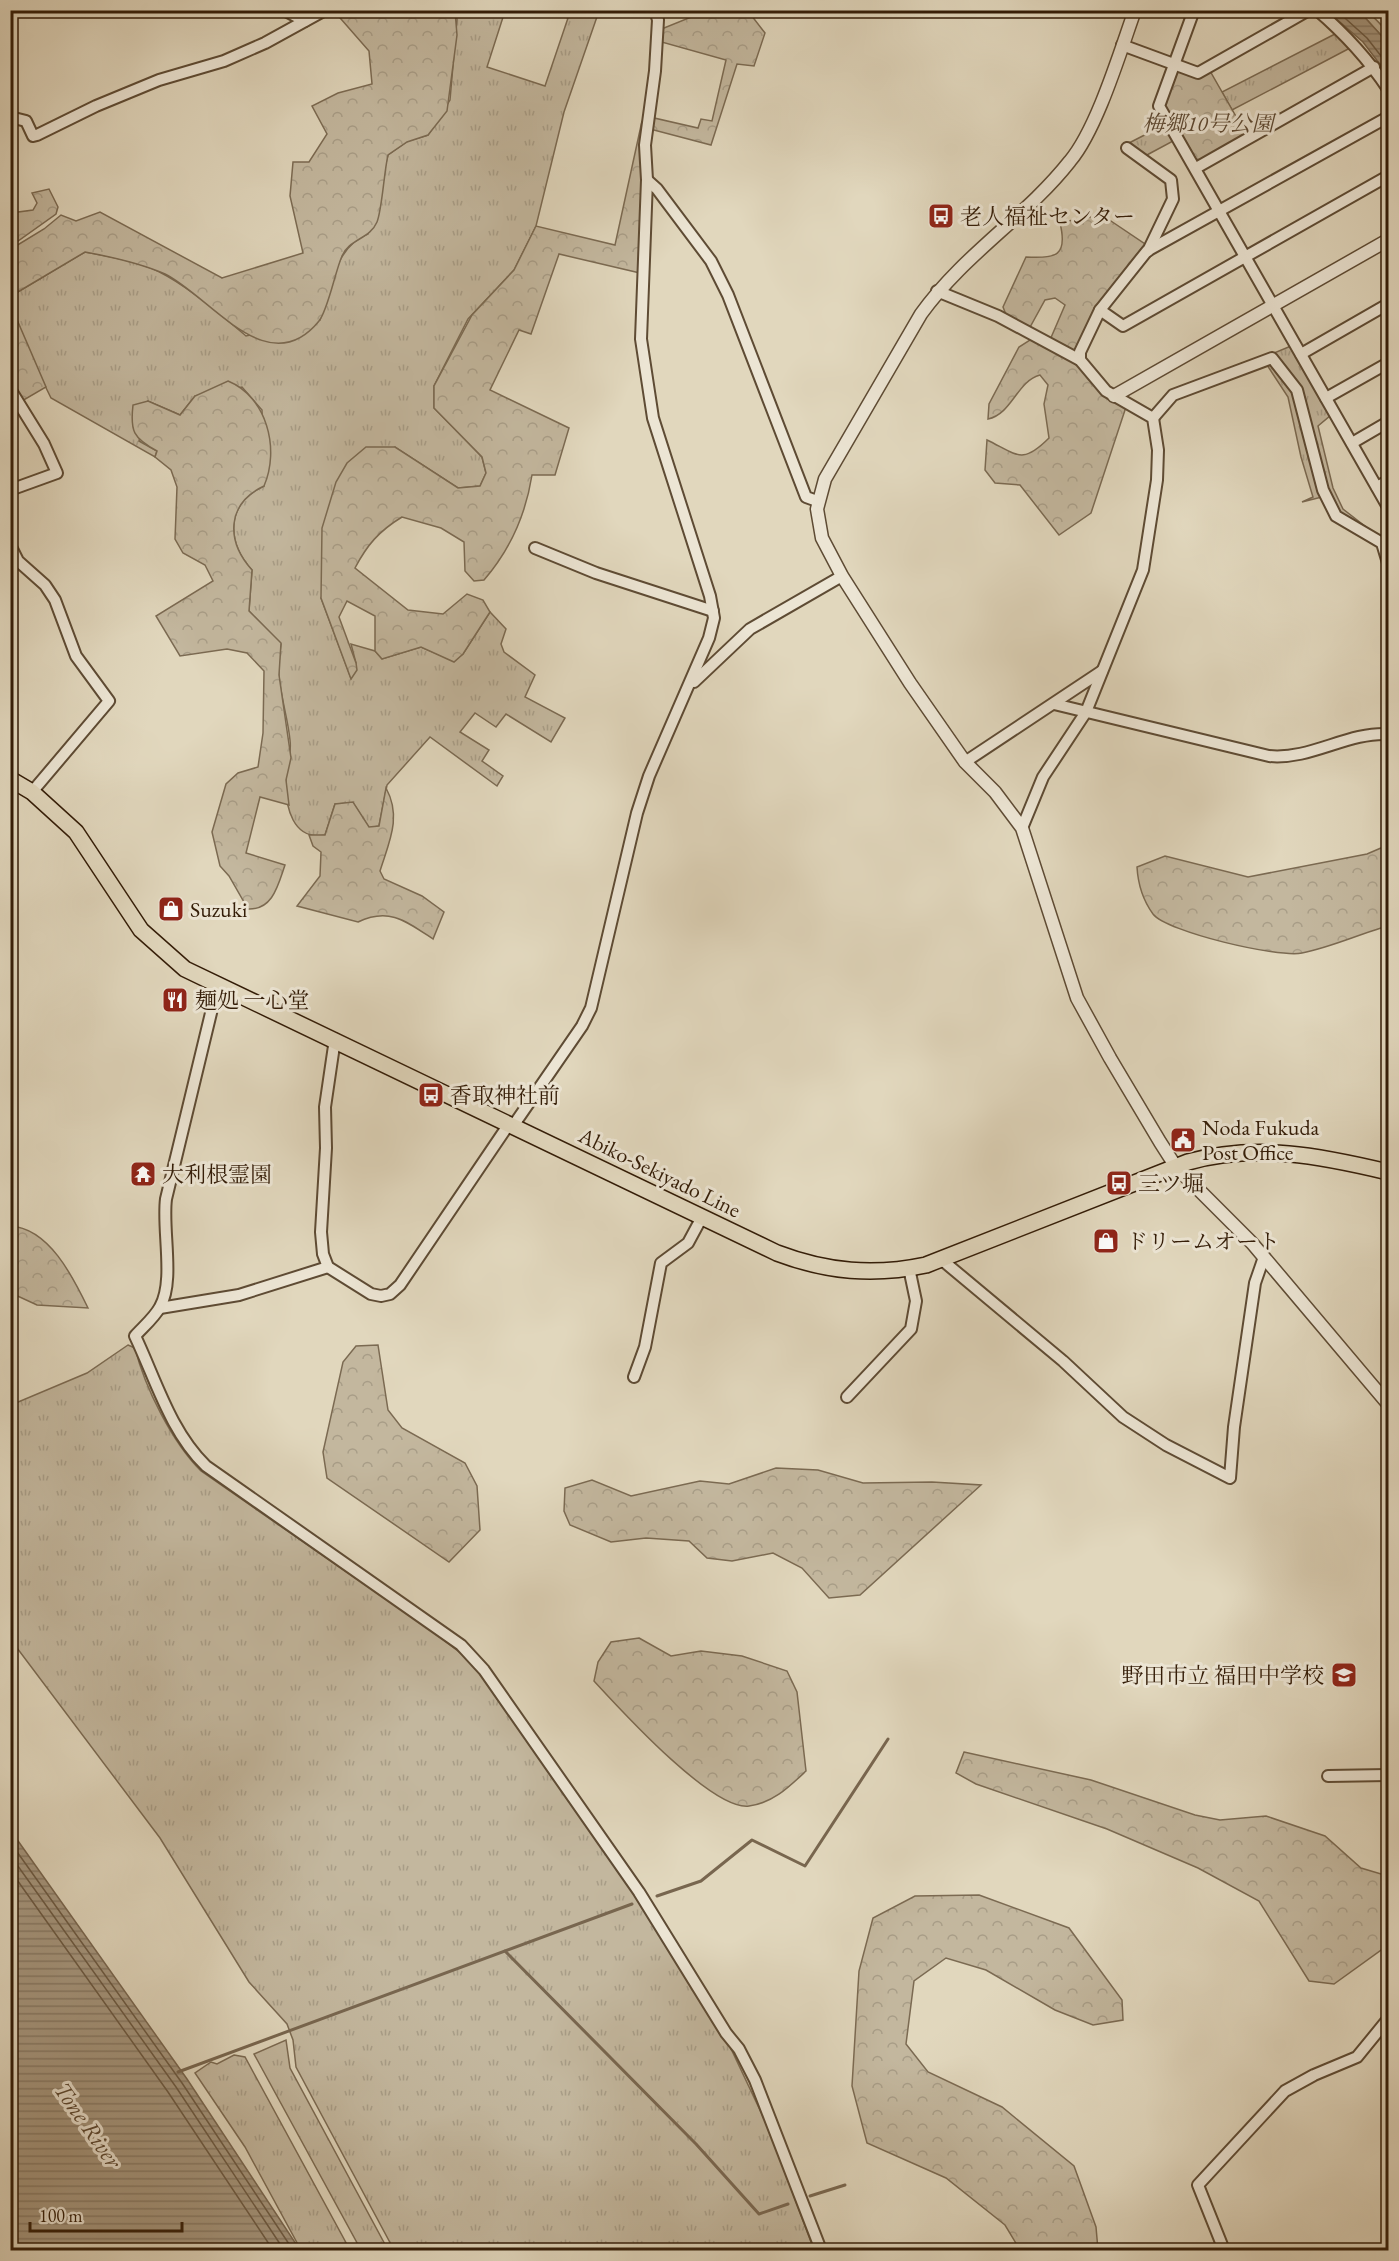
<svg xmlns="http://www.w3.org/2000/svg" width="1399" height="2261" font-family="'EB Garamond','Noto Serif JP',serif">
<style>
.grass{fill:url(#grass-tufts);stroke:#7b6a52;stroke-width:1.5}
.forest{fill:url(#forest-crowns);stroke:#7b6a52;stroke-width:1.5}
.water{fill:url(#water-rules);stroke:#78664f;stroke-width:1.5}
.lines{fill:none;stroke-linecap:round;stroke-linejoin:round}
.shore{stroke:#6c5a43;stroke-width:1.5}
.stream{stroke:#78664f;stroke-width:3}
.minor-casing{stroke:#5e4b34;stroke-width:14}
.tertiary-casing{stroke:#5e4b34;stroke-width:15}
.primary-casing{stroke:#331c07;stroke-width:18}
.minor{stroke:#ece5d4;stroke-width:10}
.tertiary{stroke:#ece5d4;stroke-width:12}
.primary{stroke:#e1d7bd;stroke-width:15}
.labels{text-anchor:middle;stroke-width:6;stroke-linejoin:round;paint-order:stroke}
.park-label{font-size:22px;font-style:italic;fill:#5e4a34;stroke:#ece5d4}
.poi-label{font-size:22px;fill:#331c07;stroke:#ece5d4;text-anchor:start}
.street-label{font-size:22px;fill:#331c07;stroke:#ece5d4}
.water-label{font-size:24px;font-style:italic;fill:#5b4731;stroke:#ece5d4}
</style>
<defs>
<pattern id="grass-tufts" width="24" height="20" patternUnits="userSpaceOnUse" patternTransform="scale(1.5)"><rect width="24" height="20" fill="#c3b79e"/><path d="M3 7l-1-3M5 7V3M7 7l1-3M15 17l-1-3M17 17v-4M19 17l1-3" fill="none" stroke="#a89d87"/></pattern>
<pattern id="forest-crowns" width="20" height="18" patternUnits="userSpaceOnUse" patternTransform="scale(1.5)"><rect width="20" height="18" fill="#c3b79e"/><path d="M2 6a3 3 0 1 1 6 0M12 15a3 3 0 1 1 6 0" fill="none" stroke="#a89d87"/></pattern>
<pattern id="water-rules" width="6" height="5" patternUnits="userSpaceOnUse" patternTransform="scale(1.5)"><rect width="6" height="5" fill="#a6977f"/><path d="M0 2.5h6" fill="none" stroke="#887a66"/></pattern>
</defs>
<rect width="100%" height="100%" fill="#e1d7bd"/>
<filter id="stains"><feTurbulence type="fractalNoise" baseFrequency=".00333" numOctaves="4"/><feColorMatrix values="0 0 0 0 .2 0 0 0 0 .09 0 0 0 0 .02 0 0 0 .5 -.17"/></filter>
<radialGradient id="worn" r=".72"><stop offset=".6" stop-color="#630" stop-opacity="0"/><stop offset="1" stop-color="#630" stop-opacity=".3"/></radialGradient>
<g class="grass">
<path d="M455 11H505L487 67 545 86 568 18 551 13 552 11H599L564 112 536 226 514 270 468 319 434 386V408L482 457 486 473 480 486 458 488 395 447 321 598 351 678 356 663 351 644 375 651 382 659 421 647 454 661 463 654 490 612 506 629 501 644 504 652 535 675 525 697 565 718 551 742 506 714 496 727 475 713 460 732 489 750 482 761 503 776 497 786 430 737 387 785 379 826 369 828 353 803 335 804 325 835C293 841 285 807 286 781 286 767 292 756 290 740 288 719 281 698 279 676 278 666 280 654 281 644L249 611 252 570C226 541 226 504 264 486L262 410 242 387 195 396 180 415 148 401 139 441 157 451 155 457 51 398 30 355 15 315 16 293 85 252C112 257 143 262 167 276 195 292 221 315 246 336L320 320C330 290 335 246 368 234L388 155 408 141 428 135 450 100 457 19Z"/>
<path d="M1359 11H1367C1377 21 1388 28 1388 43Z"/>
<polygon points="1335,34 1350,48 1232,110 1222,92"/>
<polygon points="1166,124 1175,140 1145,156 1129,143"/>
<polygon points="1291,346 1331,415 1318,426 1333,488 1343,509 1379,537 1339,512 1328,490 1301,388 1274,353"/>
<polygon points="1267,365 1273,366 1292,392 1322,497 1302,502 1313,497 1301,457 1288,397"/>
<path d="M128 1345 135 1348C145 1388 172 1442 201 1471L436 1634 463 1655 485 1679 670 1944 716 2017 768 2127 814 2250H394L296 2067 293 2040 287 2024 249 1982 160 1838 11 1640V1405L87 1373Z"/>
<polygon points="286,2040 290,2068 388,2250 361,2250 254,2054"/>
<polygon points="234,2055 245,2057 350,2250 301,2250 245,2147 195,2073 211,2062 217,2064"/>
</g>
<g class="forest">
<path d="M334 11H455L457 35 447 111 428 135 407 142 388 155C384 172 382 210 377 222 370 239 349 239 342 256 335 272 328 310 319 321 268 384 210 296 165 274 140 263 112 257 85 252L16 293 15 315 46 387 22 401 11 384V249L44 229 61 215 76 221 100 212 222 278 303 253 290 196 293 162H309L327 134 312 106 338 93 372 84 369 51Z"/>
<polygon points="706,11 748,11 765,33 754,66 737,64 711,145 650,129 654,118 698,128 701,119 712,121 726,60 658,41 659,30"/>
<polygon points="1181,70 1210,71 1246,134 1200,160 1196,159 1165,105 1176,72"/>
<path d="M642 121 640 273 559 254 531 334 519 330 490 390 569 428 555 475H532C526 513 510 550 484 580L474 581 465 571 464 542 441 528 402 517C379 531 367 545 355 568L408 610 443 614 467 594 483 600 490 612 463 654 454 662 421 647 382 659 375 651V616L347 601 339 617 356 663 357 670 351 679 321 598 322 528 336 482 347 463 366 447H395L458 488 480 486 486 473 482 457 434 408V386L472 315 514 270 536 226 615 245Z"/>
<polygon points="49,189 58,207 56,214 11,246 11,213 33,210 37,203 32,193"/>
<path d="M1102 215 1145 244 1094 310 1074 354 1050 340 1065 305 1055 298 1045 300 1029 329 1007 317 1003 307 1026 257C1056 259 1068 256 1060 223 1074 219 1087 218 1102 215Z"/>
<path d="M1033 338 1075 360 1126 407 1091 513 1059 535 1020 485 995 483 985 470 987 440C1018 455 1022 465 1049 438L1044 404 1048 385 1040 375C1017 381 1012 414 988 419L989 404 1019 347Z"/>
<path d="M228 381C267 397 280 449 264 486 226 504 226 541 252 570L249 611 281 643 279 675 291 758 286 780 289 805 260 797 246 853 285 865C278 885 273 910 248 909L229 876 220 866 212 832 226 784 238 773 258 767 263 733 264 671 247 653 227 649 180 656 156 616 213 581 205 565 183 553 175 539 177 487 171 470 155 457 157 451C133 438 130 431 133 405L148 401 180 415 195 396Z"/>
<path d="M386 788C402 817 389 842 380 871L384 879 422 896 444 912 433 939C406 921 389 907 358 922L297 906 320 876 321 852 313 846 309 835H325L335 804 353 802 369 827 379 826Z"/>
<path d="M1388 845V922L1381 928C1355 936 1328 948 1302 953 1278 958 1167 932 1153 914 1142 899 1138 884 1137 867L1165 856 1248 877 1367 854Z"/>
<path d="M10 1226C49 1228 73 1277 88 1308L37 1305 11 1293Z"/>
<polygon points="378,1345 388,1410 402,1428 465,1463 477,1486 480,1530 449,1562 327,1478 323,1452 343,1362 356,1346"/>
<polygon points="776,1468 818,1470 863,1483 932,1482 981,1485 860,1595 829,1598 802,1568 773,1553 732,1561 707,1558 689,1541 646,1538 611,1542 570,1525 564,1511 565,1488 592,1480 631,1496 700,1481 729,1484"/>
<path d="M639 1638 671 1656 701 1651 742 1656 787 1671 797 1692 806 1771C789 1787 773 1803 749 1806 712 1811 619 1708 594 1681L598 1662 611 1642Z"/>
<polygon points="964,1752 1091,1780 1195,1815 1220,1820 1266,1816 1325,1836 1361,1868 1388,1876 1388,1945 1334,1984 1309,1981 1259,1901 1198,1868 1107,1829 976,1784 956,1773"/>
<polygon points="979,1895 1069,1928 1122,2000 1123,2020 1093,2025 1055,2010 986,1970 946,1958 914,1981 906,2044 928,2072 1002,2107 1074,2166 1096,2227 1098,2250 1020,2250 1005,2225 946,2178 867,2143 852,2086 859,1971 873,1918 915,1896"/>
</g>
<g class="water">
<polygon points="1327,11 1359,11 1388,43 1388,75 1363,42"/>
<polygon points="11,1831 187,2079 300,2250 11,2250"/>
</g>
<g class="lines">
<g class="shore">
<polyline points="1336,10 1367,38 1388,65"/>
<polyline points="10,1842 182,2083 293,2250"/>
<polyline points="10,1855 176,2087 284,2250"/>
<polyline points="10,1870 168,2092 273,2250"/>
</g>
<g class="stream">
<polyline points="657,1896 701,1881 752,1840 805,1866 888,1739"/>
<polyline points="505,1951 696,2144 759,2214 788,2204"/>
<polyline points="178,2072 632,1904"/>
<polyline points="810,2196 845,2185"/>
</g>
<g class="minor-casing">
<g id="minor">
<polyline points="284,10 305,21"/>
<polyline points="1194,10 1159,106 1388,507"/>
<path d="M1317 10C1345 34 1368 59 1388 89"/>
<polyline points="1122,45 1198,73 1309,10"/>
<polyline points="10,117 26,121 33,136 37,135 96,106 159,80 224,61 265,43 325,10"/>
<polyline points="1127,148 1171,180 1173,199 1148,251"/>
<polyline points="1196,168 1374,67"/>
<polyline points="647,180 657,189 711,261 728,295 806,497 817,501"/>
<polyline points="937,291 998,316 1080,360 1106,391 1153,418 1158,450 1157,480 1143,570 1086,712 1043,777 1022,828"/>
<polyline points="1100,310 1123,326 1388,176"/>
<polyline points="1301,354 1388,304"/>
<polyline points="1080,360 1080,352 1100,310 1147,251 1388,117"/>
<polyline points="10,389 44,444 57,473 10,490"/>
<polyline points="1326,398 1388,363"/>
<polyline points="1153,418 1173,395 1272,358 1297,390 1323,490 1336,516 1382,543 1388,563"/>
<polyline points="1352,443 1388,422"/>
<polyline points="1377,487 1388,481"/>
<polyline points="10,545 18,561 45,585 55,600 76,656 109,701 32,792"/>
<polyline points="535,548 596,573 713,611"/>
<polyline points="694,682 750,629 842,576"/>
<path d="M1054 704 1269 756C1311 760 1347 732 1388 734"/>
<polyline points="965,762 1102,671"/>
<path d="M218 984 166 1199C162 1230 175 1281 160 1307 154 1318 143 1327 135 1336 156 1380 170 1431 206 1466L461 1645 484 1670 639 1892 726 2033 739 2049 755 2080 821 2250"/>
<polyline points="335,1039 325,1107 326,1148 321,1232 323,1254 328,1267 371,1294 381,1296 390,1294 400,1285 509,1124"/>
<polyline points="513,1126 582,1026 591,1008 637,813 649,776 709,638 714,618 710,596 653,418 641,339 647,180 645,145 655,71 658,20 655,10"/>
<polyline points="942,1260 1063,1361 1123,1417 1166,1445 1230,1478 1234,1427 1255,1283 1264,1257"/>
<polyline points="160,1308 239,1295 328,1267"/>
<polyline points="634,1377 645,1347 661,1263 688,1243 702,1217"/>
<polyline points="847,1397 911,1329 916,1301 909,1268"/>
<polyline points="1328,1776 1388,1775"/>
<polyline points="1224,2250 1198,2185 1285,2091 1314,2075 1357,2057 1388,2019"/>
</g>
</g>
<g class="tertiary-casing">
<g id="tertiary">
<path d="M1135 10C1120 52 1097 129 1070 161 1026 217 964 254 921 314L825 479 817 509 822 538 842 576 910 683 965 762 995 792 1022 828 1077 998 1110 1058 1160 1142 1176 1167 1252 1243 1388 1404"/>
<polyline points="1114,396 1388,240"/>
</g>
</g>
<g class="primary-casing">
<path id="primary" d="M10 779 32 792 76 832 141 930 185 969 777 1253C827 1272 874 1276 926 1265L1188 1162C1257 1143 1321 1156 1388 1172"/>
</g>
<use href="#minor" class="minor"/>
<use href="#tertiary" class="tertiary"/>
<use href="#primary" class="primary"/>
</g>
<defs>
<g id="bus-square" transform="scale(1.35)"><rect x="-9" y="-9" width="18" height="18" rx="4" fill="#8f2418" stroke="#ece5d4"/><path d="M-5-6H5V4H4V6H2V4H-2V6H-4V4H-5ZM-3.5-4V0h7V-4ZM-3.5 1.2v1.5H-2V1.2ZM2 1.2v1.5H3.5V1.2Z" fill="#fff"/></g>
<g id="shop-square" transform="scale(1.35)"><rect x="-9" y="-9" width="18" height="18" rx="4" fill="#8f2418" stroke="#ece5d4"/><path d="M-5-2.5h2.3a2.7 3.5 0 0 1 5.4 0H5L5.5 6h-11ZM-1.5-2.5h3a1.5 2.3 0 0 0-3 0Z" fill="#fff"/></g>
<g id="restaurant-square" transform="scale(1.35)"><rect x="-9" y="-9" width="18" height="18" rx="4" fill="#8f2418" stroke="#ece5d4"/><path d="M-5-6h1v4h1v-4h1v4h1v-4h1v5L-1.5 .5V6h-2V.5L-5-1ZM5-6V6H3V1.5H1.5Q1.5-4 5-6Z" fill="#fff"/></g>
<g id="civic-square" transform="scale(1.35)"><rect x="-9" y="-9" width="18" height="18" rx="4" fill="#8f2418" stroke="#ece5d4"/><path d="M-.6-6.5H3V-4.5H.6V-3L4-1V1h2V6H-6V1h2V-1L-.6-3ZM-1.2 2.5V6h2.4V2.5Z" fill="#fff"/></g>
<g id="temple-square" transform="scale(1.35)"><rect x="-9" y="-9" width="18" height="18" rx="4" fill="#8f2418" stroke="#ece5d4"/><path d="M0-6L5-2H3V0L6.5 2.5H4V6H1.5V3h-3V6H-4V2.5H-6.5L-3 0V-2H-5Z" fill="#fff"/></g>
<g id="school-square" transform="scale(1.35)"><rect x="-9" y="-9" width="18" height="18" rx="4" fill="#8f2418" stroke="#ece5d4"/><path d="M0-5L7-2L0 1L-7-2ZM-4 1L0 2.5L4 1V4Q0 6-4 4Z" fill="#fff"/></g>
</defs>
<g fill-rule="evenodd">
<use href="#bus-square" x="941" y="216"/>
<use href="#shop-square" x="171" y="909"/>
<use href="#restaurant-square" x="175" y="1000"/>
<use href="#bus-square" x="431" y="1095"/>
<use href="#civic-square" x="1183" y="1140"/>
<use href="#temple-square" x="143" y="1174"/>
<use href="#bus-square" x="1119" y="1183"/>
<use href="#shop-square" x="1106" y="1241"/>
<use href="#school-square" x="1344" y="1675"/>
</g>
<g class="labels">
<g class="park-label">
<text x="1208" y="131">梅郷10号公園</text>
</g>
<g class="poi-label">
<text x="960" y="224">老人福祉センター</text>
<text x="190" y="917">Suzuki</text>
<text x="195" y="1008">麺処 一心堂</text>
<text x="450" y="1103">香取神社前</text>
<text x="1202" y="1135">Noda Fukuda<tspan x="1202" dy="25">Post Office</tspan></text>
<text x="162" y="1182">大利根霊園</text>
<text x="1138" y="1191">三ツ堀</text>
<text x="1126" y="1249">ドリームオート</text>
<text x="1324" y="1683" text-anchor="end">野田市立 福田中学校</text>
</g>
<g class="street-label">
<text transform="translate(660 1172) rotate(26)" y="8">Abiko-Sekiyado Line</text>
</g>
<g class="water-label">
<text transform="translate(88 2125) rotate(55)" y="8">Tone River</text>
</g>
</g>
<rect width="1399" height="2261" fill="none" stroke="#e1d7bd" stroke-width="36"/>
<rect x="12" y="12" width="1375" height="2237" fill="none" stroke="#331c07" stroke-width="3"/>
<rect x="18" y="18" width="1363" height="2225" fill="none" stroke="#331c07" stroke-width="1.5"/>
<path d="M30 2222v9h152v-9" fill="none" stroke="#331c07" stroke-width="3"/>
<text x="39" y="2222" font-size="18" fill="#331c07" stroke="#ece5d4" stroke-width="4.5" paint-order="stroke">100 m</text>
<rect width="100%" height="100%" filter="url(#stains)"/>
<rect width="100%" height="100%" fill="url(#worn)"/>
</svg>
